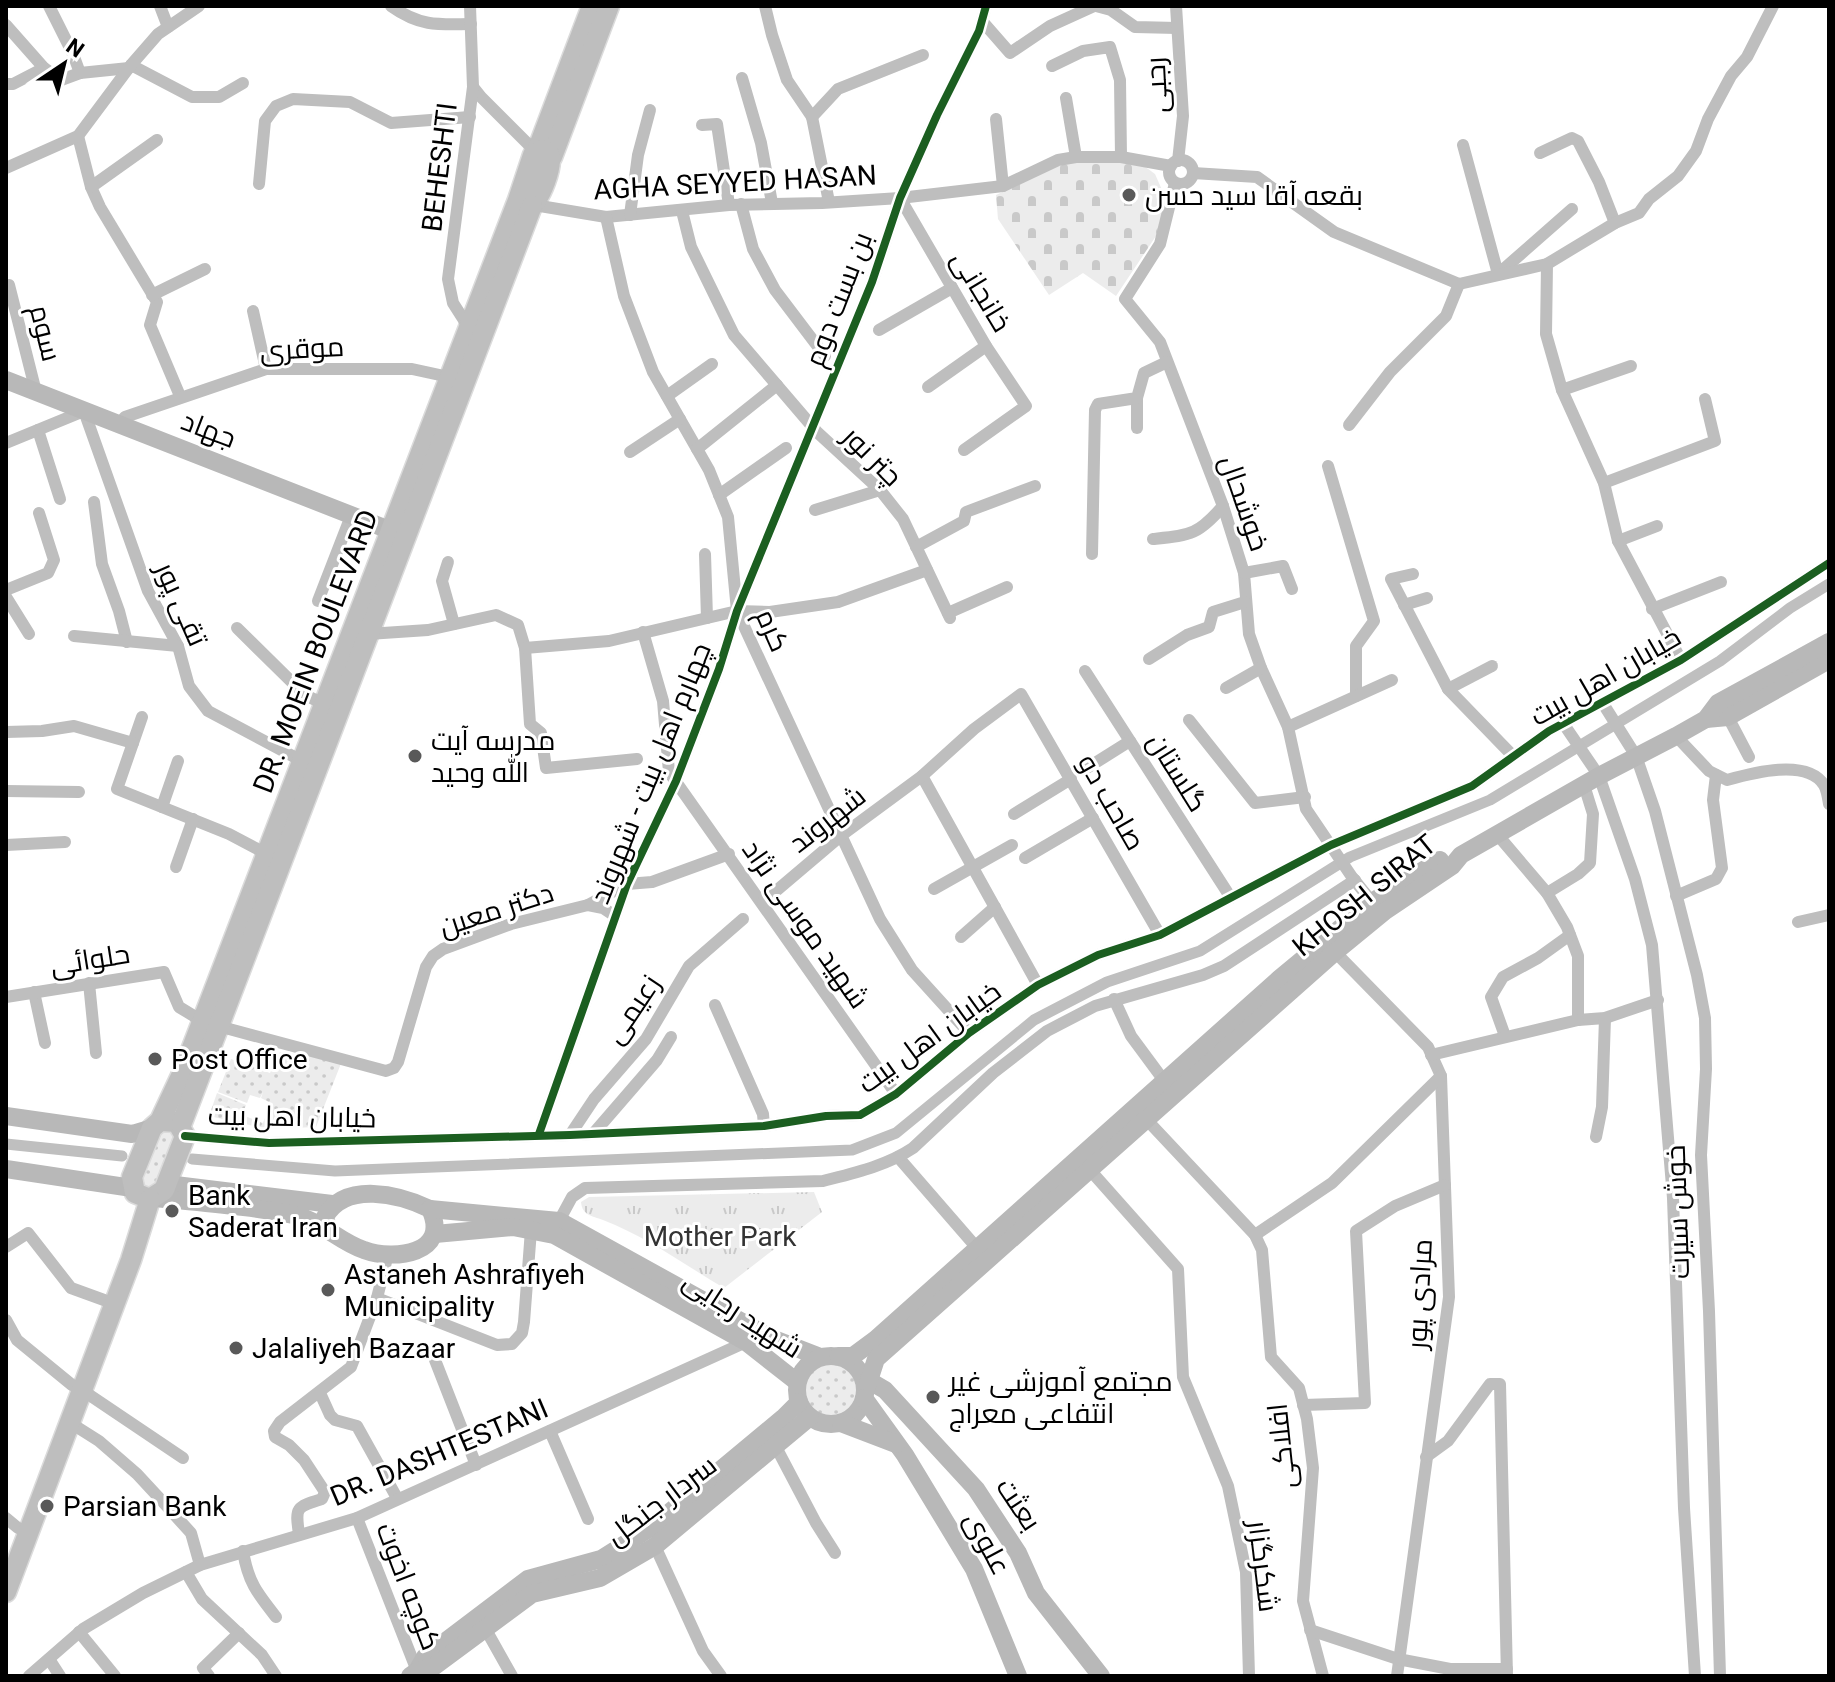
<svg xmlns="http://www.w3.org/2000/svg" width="1835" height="1682" font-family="Roboto,Cairo,sans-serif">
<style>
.grass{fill:url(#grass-dots)}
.cemetery{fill:url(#cemetery-stones)}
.park{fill:url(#park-tufts)}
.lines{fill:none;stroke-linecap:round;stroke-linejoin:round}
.canal{stroke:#bfbfbf;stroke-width:11}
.primary-casing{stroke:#dbdbdb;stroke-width:23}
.street{stroke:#bebebe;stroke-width:12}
.secondary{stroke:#b8b8b8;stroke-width:18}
.primary{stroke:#bebebe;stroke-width:20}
.cycleway-casing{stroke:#fff;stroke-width:13}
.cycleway{stroke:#1b5e20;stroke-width:8}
.poi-dot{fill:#595959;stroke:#fff;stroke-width:3}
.labels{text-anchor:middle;stroke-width:6;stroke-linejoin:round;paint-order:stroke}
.street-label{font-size:28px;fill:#000;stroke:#fff}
.poi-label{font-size:28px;fill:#000;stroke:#fff;text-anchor:start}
.park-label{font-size:28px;fill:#333;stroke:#fff}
</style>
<defs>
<pattern id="grass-dots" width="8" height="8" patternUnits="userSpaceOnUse" patternTransform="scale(2)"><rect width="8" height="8" fill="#ececec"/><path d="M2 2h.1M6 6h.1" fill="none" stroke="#c9c9c9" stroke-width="1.8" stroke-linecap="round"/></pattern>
<pattern id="cemetery-stones" width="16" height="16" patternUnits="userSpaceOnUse" patternTransform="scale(2)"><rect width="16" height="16" fill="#ececec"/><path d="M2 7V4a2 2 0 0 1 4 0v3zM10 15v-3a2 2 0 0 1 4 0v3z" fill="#c9c9c9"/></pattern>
<pattern id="park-tufts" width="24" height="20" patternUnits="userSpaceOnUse" patternTransform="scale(2)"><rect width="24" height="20" fill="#ececec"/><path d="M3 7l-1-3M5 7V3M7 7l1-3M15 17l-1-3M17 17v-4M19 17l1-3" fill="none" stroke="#c9c9c9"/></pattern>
</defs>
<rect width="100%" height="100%" fill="#fff"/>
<g class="grass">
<polygon points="280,1052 342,1061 316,1127 267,1129 209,1116 217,1093 246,1105 242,1115 263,1123 271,1103 261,1098 263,1092 260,1098 250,1095 247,1103 218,1092 231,1059 270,1073"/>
<polygon points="159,1127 178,1131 159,1189 139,1189"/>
<circle cx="831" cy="1390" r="28"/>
</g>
<polygon class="cemetery" points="1088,159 1140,163 1155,174 1166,199 1156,236 1116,296 1083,273 1049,295 998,219 996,195 1058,166"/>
<path class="park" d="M814 1192 822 1212 724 1288C685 1265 645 1236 603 1220 592 1216 582 1215 581 1202L589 1197Z"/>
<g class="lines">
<g class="canal">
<polyline points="6,1144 122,1156"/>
<polyline points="192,1159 335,1171 852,1150 896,1133 1034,1020 1107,982 1200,951 1350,857 1490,800 1720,661 1790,608 1829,584"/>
</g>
<g class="primary-casing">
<g id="primary">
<polyline points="537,151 592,6"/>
<polyline points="552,157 609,6"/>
<path d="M160 1121 177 1122 185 1136 164 1190 150 1199 135 1193 132 1177 152 1128 160 1121 182 1074 518 200 533 155 541 150 548 152C555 163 540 202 528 208L522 206 518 200"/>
<polyline points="181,1125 532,206"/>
<polyline points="6,1592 131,1260 150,1199"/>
</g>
</g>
<g class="street">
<polyline points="49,6 73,54 80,73"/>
<polyline points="160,6 168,27"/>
<path d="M391 6C419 26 437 25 471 24"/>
<polyline points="765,6 772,35 787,80 812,117 829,202"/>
<polyline points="1096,6 1111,10 1135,27 1177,28"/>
<polyline points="1176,6 1183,116 1178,161"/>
<polyline points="982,21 1010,53 1050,26 1094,6"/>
<polyline points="6,25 44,68 61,80 80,73 129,68"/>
<polyline points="131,65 192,97 219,97 243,83"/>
<polyline points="1052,66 1083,51 1110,47 1120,80 1121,157"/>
<polyline points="742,78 761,143 772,203"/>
<polyline points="6,84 13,84 44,68"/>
<polyline points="473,87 481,97 536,152"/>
<polyline points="1066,98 1076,157"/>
<polyline points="812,117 838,89 923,55"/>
<polyline points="996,119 1003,186"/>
<polyline points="702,125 717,124 729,205"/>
<polyline points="78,136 91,187 100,207 157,302 150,325 180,396"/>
<polyline points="1463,145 1498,274 1572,209"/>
<polyline points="1540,153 1572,138 1578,141 1599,182 1615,223"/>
<circle cx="1181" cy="172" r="12"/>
<polyline points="6,168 78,136 131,65 158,34 199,6"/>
<polyline points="1193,173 1257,177 1334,232 1459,284 1547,264 1615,223 1639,213 1649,199 1678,176 1696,151 1708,119 1731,76 1747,57 1773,6"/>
<polyline points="1175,183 1160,244 1125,299 1160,342 1223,506 1244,573 1249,634 1261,668 1288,727 1306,809 1352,877 1372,902"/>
<polyline points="259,184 265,121 276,106 293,99 350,102 391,123 470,117"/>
<polyline points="91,187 157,140"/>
<polyline points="900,198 986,346 1026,406 964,450"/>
<polyline points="741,204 753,249 775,290 825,356"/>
<polyline points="534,205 606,217 729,205 822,203 900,198 1003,186 1058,160 1076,157 1121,157 1171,166"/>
<polyline points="682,211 691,247 734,335 817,432 880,490 903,519 950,618"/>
<polyline points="630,215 638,155 650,110"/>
<polyline points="606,217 624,296 653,372 709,470 728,517 737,611 880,919 912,970 969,1033"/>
<polyline points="1547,264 1546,334 1562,390 1604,483 1618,541 1681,660"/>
<polyline points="9,285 36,392"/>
<polyline points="152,295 205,269"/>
<polyline points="253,311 266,369"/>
<polyline points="469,328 453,303 448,279 473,87 470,6"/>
<polyline points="879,330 952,288"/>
<polyline points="928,387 986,346"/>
<polyline points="1562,390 1631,366"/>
<polyline points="667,396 712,364"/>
<polyline points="1137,398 1137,428"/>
<polyline points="119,424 125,417 266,369 412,369 449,377"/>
<polyline points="1349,425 1390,372 1446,316 1459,284"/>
<polyline points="38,430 60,499"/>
<polyline points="6,443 84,411 148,591 178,646 189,686 208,711 302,761"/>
<polyline points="697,449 777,385"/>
<polyline points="630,452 680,419"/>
<polyline points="1328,466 1374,621 1356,646 1356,696"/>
<polyline points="1604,483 1715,441 1705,399"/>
<polyline points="719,495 786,448"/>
<polyline points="94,502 102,564 119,611 127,642"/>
<polyline points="815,510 880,490"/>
<path d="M1153 539C1191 535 1198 535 1223 506"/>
<polyline points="1618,541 1657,526"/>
<polyline points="916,547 964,521 966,512 1035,486"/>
<polyline points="705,554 707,618"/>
<polyline points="1092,554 1095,410 1098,404 1137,398 1144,373 1167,362"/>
<polyline points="448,562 442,581 454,624"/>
<polyline points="1244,573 1283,566 1292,589"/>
<polyline points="1413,574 1391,579 1448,689 1513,756"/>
<polyline points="6,590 48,573 54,560 39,513"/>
<polyline points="6,597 29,634"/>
<polyline points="318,601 351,516"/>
<polyline points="1404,605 1427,598"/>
<polyline points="1652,609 1721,582"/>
<polyline points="948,613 1007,587"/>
<polyline points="237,628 305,695 324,704"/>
<polyline points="643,632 663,701 669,772 896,1094"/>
<polyline points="368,634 428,630 496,615 518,625 525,648 530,724 541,733 546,768 637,759"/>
<polyline points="74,636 178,646"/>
<polyline points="525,648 609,641 737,611 770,612 838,602 927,570"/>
<polyline points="1149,659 1187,635 1209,627 1213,612 1245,602"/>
<polyline points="1085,671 1231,898"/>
<polyline points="1226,688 1261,668"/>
<polyline points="1448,689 1492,666"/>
<polyline points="1602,702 1636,756 1655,811 1697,975 1705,1018 1706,1069 1701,1155 1709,1311 1720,1676"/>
<polyline points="142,717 117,789 229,834 267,854"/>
<polyline points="1728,717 1749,757"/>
<polyline points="1189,720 1255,803 1305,797"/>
<polyline points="1563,723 1599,776 1635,879 1652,945 1673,1198 1684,1508 1695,1676"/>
<polyline points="1288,727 1392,680"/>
<polyline points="6,732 42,731 74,726 133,743"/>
<path d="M1676 736 1709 771 1727 780C1752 773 1807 758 1824 785 1827 790 1828 798 1829 804"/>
<polyline points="1087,768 1130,741"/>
<polyline points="922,776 1038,985"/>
<polyline points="6,791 79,792"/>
<polyline points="162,807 178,761"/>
<polyline points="1014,814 1071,779"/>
<polyline points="1496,833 1547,893 1578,874 1590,863 1593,814 1584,785"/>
<polyline points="6,845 65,842"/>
<polyline points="1025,858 1093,818"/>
<polyline points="176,867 193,819"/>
<polyline points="934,889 1012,845"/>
<polyline points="1547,893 1567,927 1578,956 1578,1020 1605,1018 1658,1000"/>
<polyline points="1676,896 1716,879 1722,868 1713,800 1716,775"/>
<polyline points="763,902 842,835 922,776 974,729 1021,694 1160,935"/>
<polyline points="615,916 603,908 588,905 627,884 652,882 729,854"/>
<polyline points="1798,922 1829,915"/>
<polyline points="961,937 995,907"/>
<polyline points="1335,952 1428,1047 1441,1076 1449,1297 1397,1676"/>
<polyline points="89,983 96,1053"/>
<polyline points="34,992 45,1043"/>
<polyline points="6,997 164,972 179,1007 202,1021"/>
<polyline points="1114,999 1131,1036 1165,1082"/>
<polyline points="715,1005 763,1114 764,1126"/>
<polyline points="218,1026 386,1071 394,1068 398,1062 426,967 433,956 443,949 511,924 588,905"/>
<polyline points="1505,1036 1491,997 1503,977 1538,958 1570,935"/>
<polyline points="1431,1055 1578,1020"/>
<polyline points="1146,1119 1255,1235 1262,1250 1271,1357 1299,1388 1307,1419 1313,1468 1303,1601 1323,1676"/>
<polyline points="539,1134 627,884 676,781 719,669 737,611 872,282 900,198 937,115 979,31 986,6"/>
<polyline points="593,1134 657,1060 671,1037"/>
<polyline points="570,1135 594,1099 646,1039 689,966 743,919"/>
<polyline points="185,1136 269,1143 570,1135 764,1126 826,1116 860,1115 896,1094 969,1033 1038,985 1098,955 1160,935 1331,845 1472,786 1549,731 1681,660 1829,563"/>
<polyline points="1596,1137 1602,1107 1605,1018"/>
<polyline points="898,1157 977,1248"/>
<polyline points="1090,1170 1178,1269 1183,1377 1228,1486 1246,1572 1249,1676"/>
<path d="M559 1221 572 1197 585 1188 823 1181C854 1173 886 1166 913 1148L993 1073 1047 1031 1095 1006 1203 975 1224 966 1355 880"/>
<polyline points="1255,1235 1332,1183 1441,1076"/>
<polyline points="6,1247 28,1233 71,1288 104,1300"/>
<polyline points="377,1298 497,1345 512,1344 522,1333 524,1322 531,1230"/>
<polyline points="6,1320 17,1340 72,1385"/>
<polyline points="435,1360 476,1465"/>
<polyline points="82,1390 183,1458"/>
<polyline points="320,1393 330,1415 335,1420 357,1426 397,1498"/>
<polyline points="1303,1405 1365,1403 1356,1231 1395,1206 1445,1185"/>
<polyline points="69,1422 99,1441 137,1474 162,1501 191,1533 200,1565"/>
<polyline points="550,1431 588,1519"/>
<polyline points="776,1447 816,1523 835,1553"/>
<polyline points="1426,1457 1448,1441 1490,1384 1500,1384 1507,1676"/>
<polyline points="6,1518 18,1528"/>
<polyline points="357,1518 417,1671"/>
<path d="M299 1534C295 1507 296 1507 322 1499L325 1492 304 1460 289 1445 275 1437 274 1431 280 1422 351 1367 377 1298 388 1254"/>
<polyline points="655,1546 703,1651 721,1676"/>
<path d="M243 1551C248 1582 257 1593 276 1617"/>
<polyline points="186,1572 202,1599 262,1655 276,1676"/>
<polyline points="485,1628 512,1676"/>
<polyline points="1310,1630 1398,1659 1450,1669 1507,1669"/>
<polyline points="79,1632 115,1676"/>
<polyline points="49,1659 60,1676"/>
<polyline points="29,1676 83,1629 143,1593 200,1565 357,1518 746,1342"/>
<polyline points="209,1676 203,1668 239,1633"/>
</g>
<g class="secondary">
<polyline points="6,380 402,535"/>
<polyline points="1706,719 1728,717 1829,660"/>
<polyline points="6,1116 132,1134 152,1128"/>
<polyline points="6,1169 132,1188"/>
<polyline points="167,1184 332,1204"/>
<path d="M156 1198C203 1203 252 1206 298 1216 322 1222 340 1242 364 1250 394 1261 451 1254 430 1209 399 1194 345 1181 325 1217L329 1231"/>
<polyline points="430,1209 559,1221 771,1338 820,1357"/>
<polyline points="435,1234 513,1227 554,1235 746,1342 797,1382"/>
<circle cx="831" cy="1390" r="34"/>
<polyline points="838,1356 853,1356 876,1339 1279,979 1372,902 1440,860"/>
<polyline points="868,1380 885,1390 976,1489 1018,1553 1036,1593 1101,1676"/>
<polyline points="865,1393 876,1359 1335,952 1385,911 1452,866 1461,855 1599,776 1676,736 1706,719 1718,703 1829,642"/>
<polyline points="864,1398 905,1455 974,1569 1018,1676"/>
<polyline points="841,1423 896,1444"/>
<polyline points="417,1671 425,1657 528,1579 601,1559 652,1527 783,1418 799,1402"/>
<polyline points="410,1676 417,1671 432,1668 532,1594 600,1578 655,1546 810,1417"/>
</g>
<use href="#primary" class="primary"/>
<g class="cycleway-casing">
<g id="cycleway">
<polyline points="539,1134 627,884 676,781 719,669 737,611 872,282 900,198 937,115 979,31 986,6"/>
<polyline points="185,1136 269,1143 570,1135 764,1126 826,1116 860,1115 896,1094 969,1033 1038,985 1098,955 1160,935 1331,845 1472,786 1549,731 1681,660 1829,563"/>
</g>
</g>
<use href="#cycleway" class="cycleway"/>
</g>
<g class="poi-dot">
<circle cx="1129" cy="195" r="8"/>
<circle cx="415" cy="756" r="8"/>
<circle cx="155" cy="1059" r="8"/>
<circle cx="172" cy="1211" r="8"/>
<circle cx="328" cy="1290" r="8"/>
<circle cx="236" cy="1348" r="8"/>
<circle cx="933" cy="1397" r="8"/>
<circle cx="47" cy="1506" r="8"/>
</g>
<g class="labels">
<g class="street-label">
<text transform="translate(1156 85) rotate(-93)" y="10">رجبی</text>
<text transform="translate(439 167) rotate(-83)" y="10">BEHESHTI</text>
<text transform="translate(735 182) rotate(-3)" y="10">AGHA SEYYED HASAN</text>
<text transform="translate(982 291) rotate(59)" y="10">خانجانی</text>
<text transform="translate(838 299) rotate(-69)" y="10">بن بست دوم</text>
<text transform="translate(46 333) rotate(76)" y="10">سوم</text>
<text transform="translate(302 348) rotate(-3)" y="10">موقری</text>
<text transform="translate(209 429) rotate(21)" y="10">جهاد</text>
<text transform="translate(873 456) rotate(45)" y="10">چتر نور</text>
<text transform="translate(1245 503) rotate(71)" y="10">خوشحال</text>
<text transform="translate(182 604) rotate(66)" y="10">تقی پور</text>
<text transform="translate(773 630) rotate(66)" y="10">کرم</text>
<text transform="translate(315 651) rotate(-69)" y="10">DR. MOEIN BOULEVARD</text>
<text transform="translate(1605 676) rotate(-30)" y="10">خیابان اهل بیت</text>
<text transform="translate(1178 772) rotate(58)" y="10">گلستان</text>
<text transform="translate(650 773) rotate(-68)" y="10">چهارم اهل بیت - شهروند</text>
<text transform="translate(1112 802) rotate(60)" y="10">صاحب دو</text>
<text transform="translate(827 819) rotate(-38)" y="10">شهروند</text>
<text transform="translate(1364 895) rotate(-39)" y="10">KHOSH SIRAT</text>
<text transform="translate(496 909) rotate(-18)" y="10">دکتر معین</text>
<text transform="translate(806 924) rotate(55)" y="10">شهید موسی نژاد</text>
<text transform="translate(90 959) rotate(-9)" y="10">حلوائی</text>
<text transform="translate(632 1009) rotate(-56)" y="10">زعیمی</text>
<text transform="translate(929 1037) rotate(-36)" y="10">خیابان اهل بیت</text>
<text transform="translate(292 1116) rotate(1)" y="10">خیابان اهل بیت</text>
<text transform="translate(1677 1212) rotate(-92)" y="10">خوش سیرت</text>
<text transform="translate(1419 1294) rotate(-87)" y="10">مرادی پور</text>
<text transform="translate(743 1314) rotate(33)" y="10">شهید رجایی</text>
<text transform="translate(1281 1446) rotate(-96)" y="10">افلاکی</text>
<text transform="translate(439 1452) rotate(-23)" y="10">DR. DASHTESTANI</text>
<text transform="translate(661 1500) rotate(-37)" y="10">سردار جنگل</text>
<text transform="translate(1019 1504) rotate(56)" y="10">بعثت</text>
<text transform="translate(988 1543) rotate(62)" y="10">علوی</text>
<text transform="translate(1264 1566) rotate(83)" y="10">شکرگزار</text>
<text transform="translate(409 1586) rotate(69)" y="10">کوچه اخوت</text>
</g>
<g class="poi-label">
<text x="1145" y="205">بقعه آقا سید حسن</text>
<text x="431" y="750">مدرسه آیت<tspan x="431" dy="32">الله وحید</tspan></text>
<text x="171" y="1069">Post Office</text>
<text x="188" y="1205">Bank<tspan x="188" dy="32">Saderat Iran</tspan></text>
<text x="344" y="1284">Astaneh Ashrafiyeh<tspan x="344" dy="32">Municipality</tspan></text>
<text x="252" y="1358">Jalaliyeh Bazaar</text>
<text x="949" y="1391">مجتمع آموزشی غیر<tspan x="949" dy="32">انتفاعی معراج</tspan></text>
<text x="63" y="1516">Parsian Bank</text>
</g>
<g class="park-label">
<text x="720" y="1246">Mother Park</text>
</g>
</g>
<rect width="1835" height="1682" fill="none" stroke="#000000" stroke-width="16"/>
<g transform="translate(64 64) rotate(35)" stroke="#ffffff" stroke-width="6" paint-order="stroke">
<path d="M0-6L14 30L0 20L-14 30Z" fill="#000000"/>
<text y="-12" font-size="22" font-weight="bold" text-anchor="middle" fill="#000000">N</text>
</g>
</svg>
